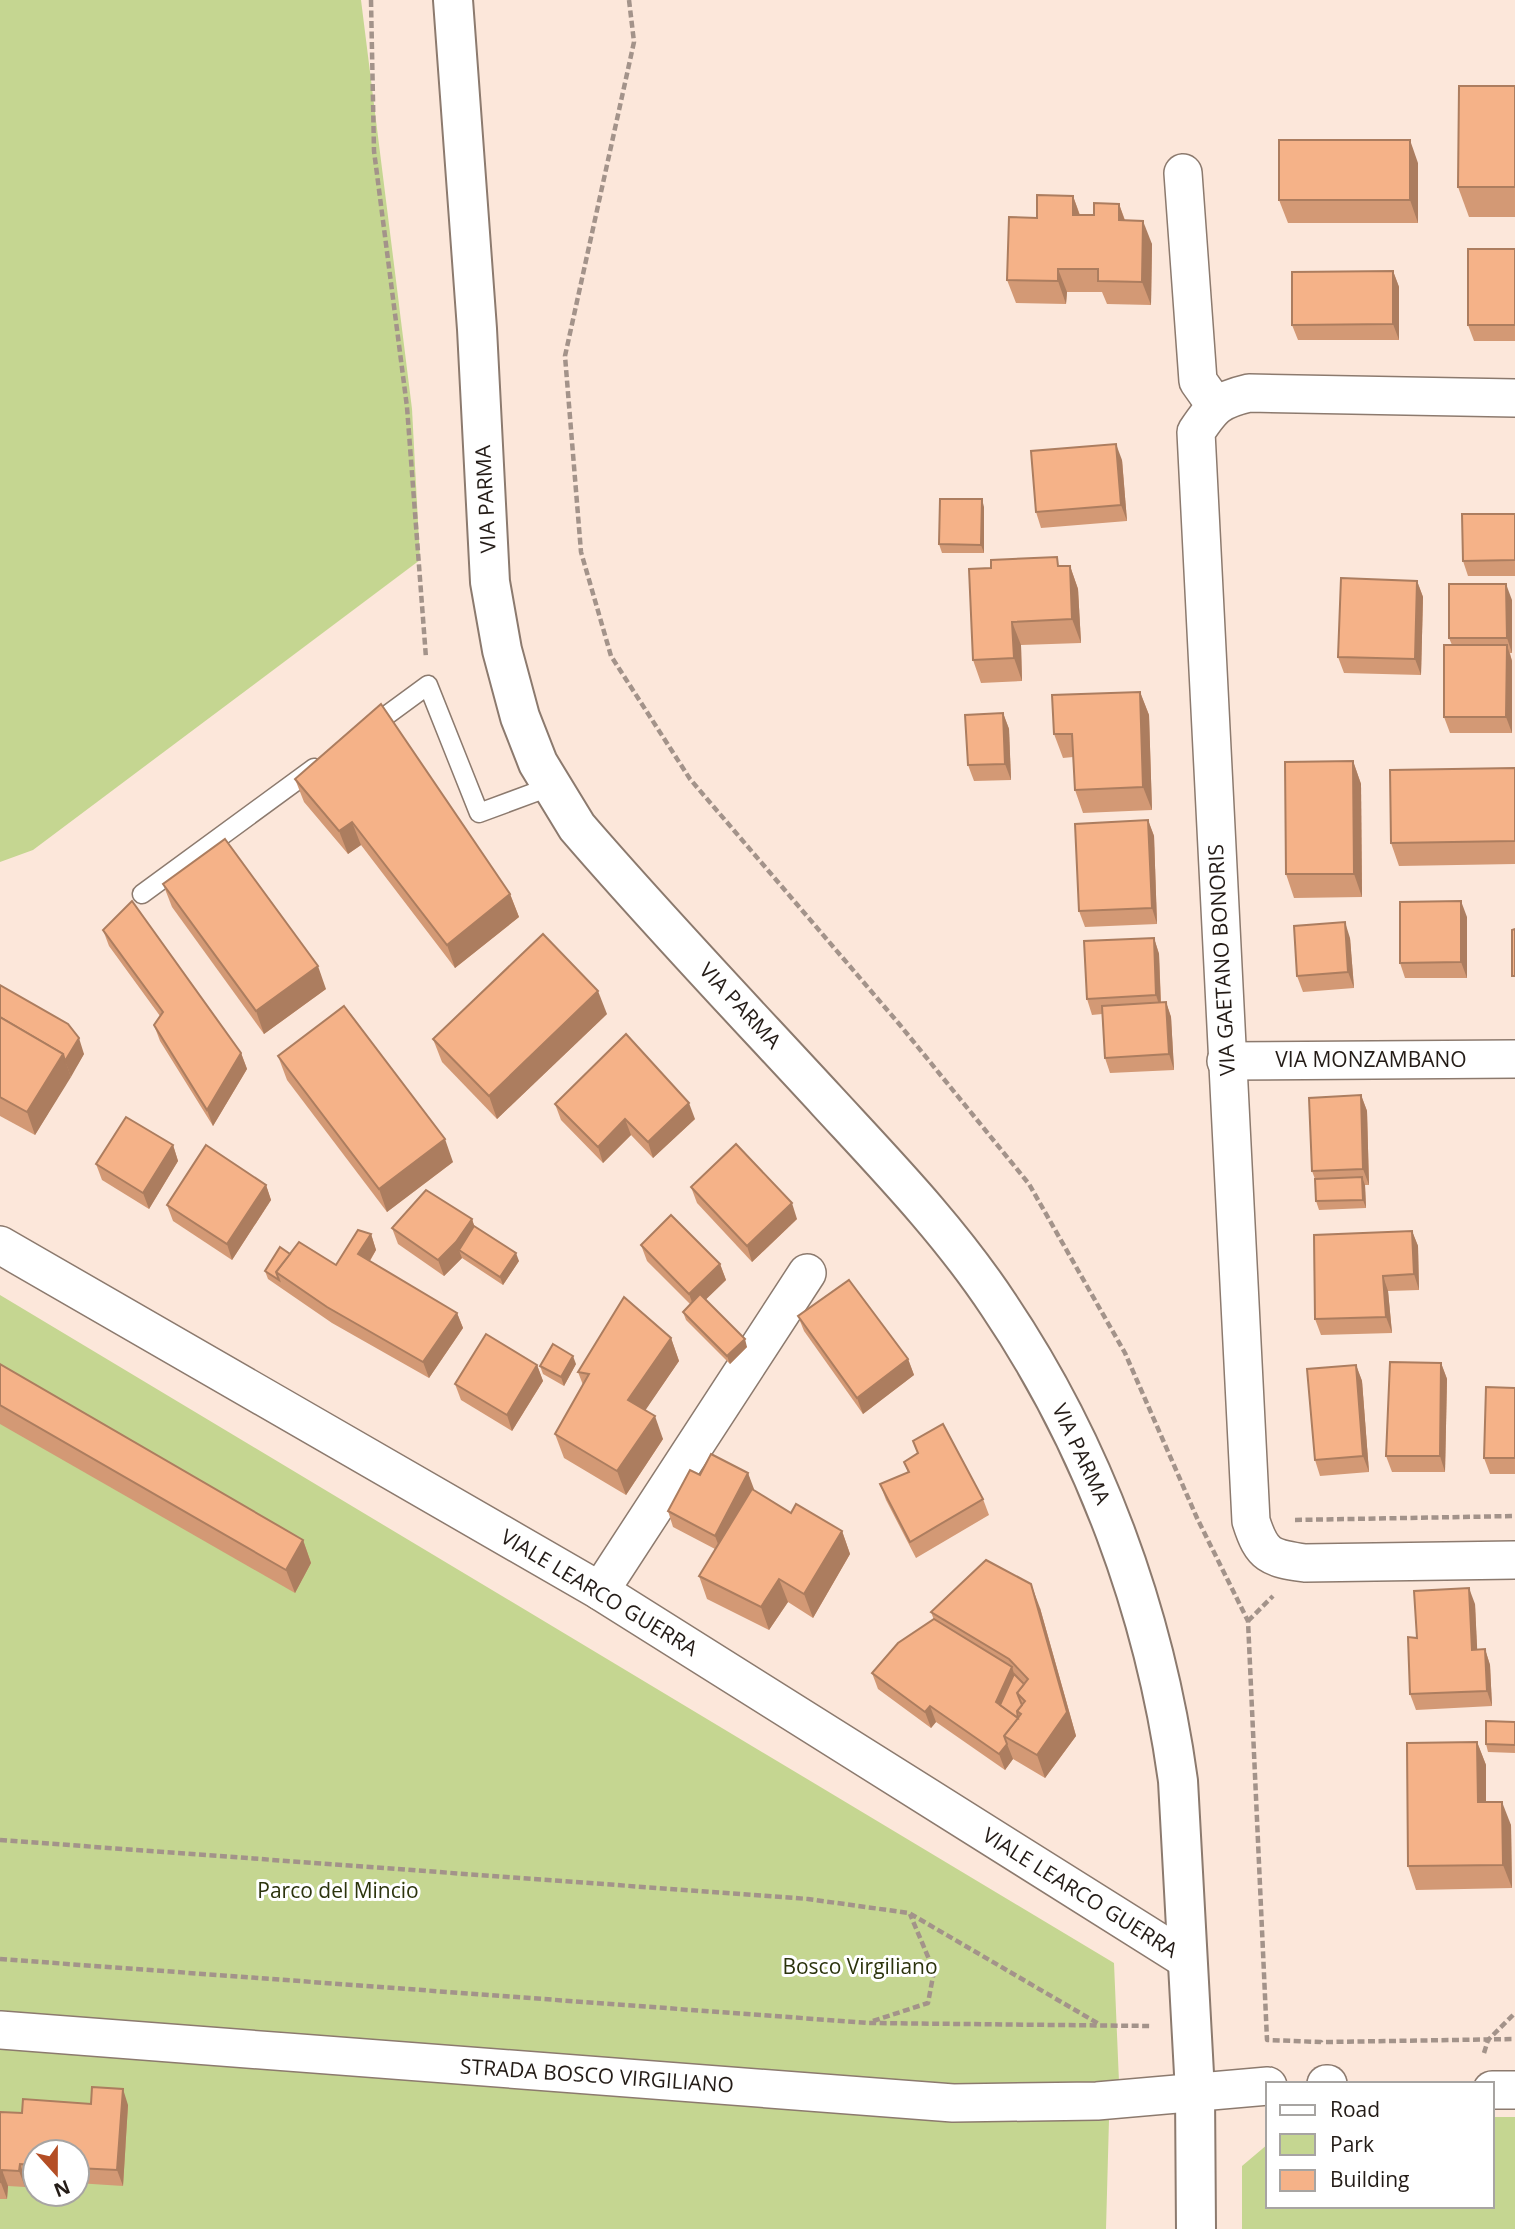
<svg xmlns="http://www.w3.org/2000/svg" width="1515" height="2229" font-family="'Open Sans',sans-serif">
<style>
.green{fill:#c5d691;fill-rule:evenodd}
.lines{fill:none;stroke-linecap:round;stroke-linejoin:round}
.lane-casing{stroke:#8c7a6e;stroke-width:21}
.street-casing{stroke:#8c7a6e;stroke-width:40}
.primary-casing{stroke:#8c7a6e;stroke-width:42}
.path{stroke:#a3938a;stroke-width:4.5;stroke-dasharray:7 3.5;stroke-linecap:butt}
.lane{stroke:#fff;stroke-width:18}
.street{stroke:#fff;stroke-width:37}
.primary{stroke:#fff;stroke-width:38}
.wall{fill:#d39975}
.shaded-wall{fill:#ac7d5f}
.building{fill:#f5b288;stroke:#ac7d5f;stroke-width:2}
.labels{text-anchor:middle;stroke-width:6;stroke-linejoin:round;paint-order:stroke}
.street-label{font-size:21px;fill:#241c17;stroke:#fff}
.park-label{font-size:21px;fill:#2c340d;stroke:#fff}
</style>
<rect width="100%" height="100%" fill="#fce7da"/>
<g class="green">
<polygon points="0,0 361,0 412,409 420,560 33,850 0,862"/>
<path d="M0 1295 1114 1963 1119 2082 1110 2083 1106 2229H0ZM35 2152H77V2194H35Z"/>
<polygon points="1492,2117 1515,2117 1515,2229 1242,2229 1242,2166 1268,2144 1268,2206 1492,2206"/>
</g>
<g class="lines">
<g class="lane-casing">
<g id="lane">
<polyline points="368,729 428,685 479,813 552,786"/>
<polyline points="142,894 314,768"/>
</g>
</g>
<g class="street-casing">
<g id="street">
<polyline points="1183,173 1198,381 1215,405"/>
<path d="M1515 398 1249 393C1219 400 1213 406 1196 432L1251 1521C1262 1556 1270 1558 1305 1563L1515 1560"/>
<polyline points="1226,1061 1515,1059"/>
<polyline points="0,1245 600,1591 1187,1960"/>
<polyline points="600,1591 807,1273"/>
<polyline points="0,2030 953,2103 1097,2101 1268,2086"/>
<polyline points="1326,2084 1328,2084"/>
<polyline points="1492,2090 1515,2090"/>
</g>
</g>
<g class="primary-casing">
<path id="primary" d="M453 0 477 329 490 582 502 650 520 717 538 763 577 827C658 921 743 1010 827 1101 887 1166 949 1230 998 1304 1094 1446 1155 1612 1178 1781L1195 2092 1196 2229"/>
</g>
<g class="path">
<polyline points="371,0 374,151 407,407 426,658"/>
<polyline points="629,0 634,42 565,356 581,552 611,656 690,779 900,1025 1029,1184 1125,1353 1197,1518 1248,1621 1267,2040 1321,2042 1322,2046"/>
<polyline points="1295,1520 1515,1516"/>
<polyline points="1248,1621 1273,1596"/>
<polyline points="0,1840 808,1899 909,1913 1099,2024"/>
<polyline points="0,1959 869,2023 1152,2026"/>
<polyline points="873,2021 928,2003 934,1971 910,1914"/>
<polyline points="1326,2042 1515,2039"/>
<polyline points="1484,2053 1488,2040 1515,2013"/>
</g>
<use href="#lane" class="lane"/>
<use href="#street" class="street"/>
<use href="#primary" class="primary"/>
</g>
<g class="wall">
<polygon points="1515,86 1515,217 1469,217 1458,187"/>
<polygon points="1418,163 1418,223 1288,223 1279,200"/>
<polygon points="1073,196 1080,215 1094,215 1119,204 1125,220 1152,244 1151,305 1107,304 1102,292 1067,292 1066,304 1016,303 1007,280 1037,218"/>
<polygon points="1515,249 1515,341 1474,341 1468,325"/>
<polygon points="1393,271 1399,287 1399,340 1298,340 1292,325"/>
<polygon points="1122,460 1127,521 1041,528 1036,512"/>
<polygon points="984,507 984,553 942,553 939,544"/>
<polygon points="1515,514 1515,576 1468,576 1463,561"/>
<polygon points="1060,566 1070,566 1078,589 1081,643 1021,645 1022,681 981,683 973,660"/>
<polygon points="1417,581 1423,597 1421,675 1344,673 1338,657"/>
<polygon points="1512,600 1512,653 1510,653 1512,661 1512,733 1450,733 1444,717 1452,645 1449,638"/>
<polygon points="1140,692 1149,715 1152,810 1083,813 1075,790 1073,757 1063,758 1054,734"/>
<polygon points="1003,713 1009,729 1011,780 974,781 968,765"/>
<polygon points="1353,761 1361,784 1362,897 1294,898 1286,874"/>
<polygon points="1515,768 1515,864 1399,866 1391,843"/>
<polygon points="295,779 510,894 519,917 455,968 361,845 348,854 304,802"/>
<polygon points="1148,820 1154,836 1157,924 1085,927 1079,911"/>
<polygon points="163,884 326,989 264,1034 172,907"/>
<polygon points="1467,917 1467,978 1405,978 1400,963"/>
<polygon points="103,930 241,1053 247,1069 213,1126 160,1041 154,1025 160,1016 109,946"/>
<polygon points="1154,938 1159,954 1161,1002 1166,1002 1171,1017 1174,1070 1110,1073 1105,1058 1102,1014 1092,1015 1087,999"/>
<polygon points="1350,938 1354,988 1303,992 1297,976"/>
<polygon points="0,985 84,1054 35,1135 0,1116"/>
<polygon points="607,1014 497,1119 442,1062 433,1039"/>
<polygon points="278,1056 453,1162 387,1212 287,1080"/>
<polygon points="1361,1095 1367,1111 1369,1185 1365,1185 1366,1208 1319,1210 1316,1201 1315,1179 1312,1171"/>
<polygon points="555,1104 695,1119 653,1158 631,1135 603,1163 561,1120"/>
<polygon points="173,1145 178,1161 149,1209 102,1180 96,1164"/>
<polygon points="266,1185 271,1200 232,1260 173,1221 167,1205"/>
<polygon points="691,1187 797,1219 752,1262 697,1203"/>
<polygon points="472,1219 474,1226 519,1261 503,1285 462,1258 444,1276 398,1244 392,1228"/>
<polygon points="1412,1231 1418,1246 1419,1290 1388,1291 1392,1333 1321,1335 1315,1319"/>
<polygon points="371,1234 376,1250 370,1261 457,1313 463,1328 429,1378 332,1323 268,1279 265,1271 290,1254 336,1265"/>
<polygon points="641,1245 720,1264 726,1280 705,1300 747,1347 730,1364 686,1320 683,1312 690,1304 647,1261"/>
<polygon points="798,1316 908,1359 914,1375 863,1414 804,1331"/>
<polygon points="671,1338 679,1361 645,1410 663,1439 626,1495 564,1458 555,1434 583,1385 578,1372"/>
<polygon points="1441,1363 1447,1379 1445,1472 1392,1472 1386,1456"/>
<polygon points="0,1364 303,1540 311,1563 295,1593 0,1424"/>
<polygon points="576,1364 564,1386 543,1374 540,1366"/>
<polygon points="537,1365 543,1381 512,1431 461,1400 455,1384"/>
<polygon points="1356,1365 1362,1381 1369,1472 1320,1476 1315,1460"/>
<polygon points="1515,1388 1515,1474 1490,1474 1484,1458"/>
<polygon points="904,1462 983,1499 989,1515 916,1558 886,1500 880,1484 908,1472"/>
<polygon points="748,1473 753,1490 791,1513 842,1531 850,1554 813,1618 788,1602 769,1630 707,1599 699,1576 715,1549 673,1527 668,1511 700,1475"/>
<polygon points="1475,1604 1477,1650 1485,1649 1490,1665 1492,1706 1416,1710 1410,1694 1417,1638"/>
<polygon points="1040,1608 1076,1736 1045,1778 1013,1759 1005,1770 936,1722 931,1728 878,1689 872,1673 934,1620 931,1612"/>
<polygon points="1515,1722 1515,1753 1488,1752 1486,1744"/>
<polygon points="1477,1742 1486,1765 1486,1802 1511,1825 1512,1888 1416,1890 1408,1866"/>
<polygon points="91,2104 128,2105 123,2186 77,2183 77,2152 35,2152 35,2180 26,2180 25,2187 8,2186 7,2199 0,2199 0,2112 22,2113"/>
</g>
<g class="shaded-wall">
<polygon points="1410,140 1418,163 1418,223 1410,200"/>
<polygon points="1073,196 1081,219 1073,215"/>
<polygon points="1119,204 1127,227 1119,220"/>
<polygon points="1143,221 1152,244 1151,305 1142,282"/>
<polygon points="1058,269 1067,292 1066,304 1058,281"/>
<polygon points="1393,271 1399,287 1399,340 1393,324"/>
<polygon points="1116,444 1122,460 1127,521 1121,505"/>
<polygon points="982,499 984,507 984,553 981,545"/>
<polygon points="1070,566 1078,589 1081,643 1072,619"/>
<polygon points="1417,581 1423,597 1421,675 1415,659"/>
<polygon points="1506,584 1512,600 1512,653 1507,638"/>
<polygon points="1012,622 1021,645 1022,681 1014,658"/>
<polygon points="1507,645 1512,661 1512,733 1506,717"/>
<polygon points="1140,692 1149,715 1152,810 1143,787"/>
<polygon points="1003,713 1009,729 1011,780 1005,764"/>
<polygon points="1353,761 1361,784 1362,897 1354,874"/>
<polygon points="1148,820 1154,836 1157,924 1152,908"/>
<polygon points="352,822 361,845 348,854 339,831"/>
<polygon points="510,894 519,917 455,968 447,945"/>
<polygon points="1461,901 1467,917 1467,978 1461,962"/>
<polygon points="1345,922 1350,938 1354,988 1348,972"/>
<polygon points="1154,938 1159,954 1161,1011 1156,995"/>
<polygon points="318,966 326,989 264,1034 256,1011"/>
<polygon points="598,991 607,1014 497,1119 489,1096"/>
<polygon points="1166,1002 1171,1017 1174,1070 1169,1054"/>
<polygon points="79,1038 84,1054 71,1077 65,1061"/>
<polygon points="241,1053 247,1069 213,1126 207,1110"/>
<polygon points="63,1054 71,1077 35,1135 27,1112"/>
<polygon points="1361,1095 1367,1111 1369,1185 1363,1169"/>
<polygon points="689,1103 695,1119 653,1158 648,1142"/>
<polygon points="625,1119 631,1135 603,1163 598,1147"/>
<polygon points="445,1139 453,1162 387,1212 379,1189"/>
<polygon points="173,1145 178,1161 149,1209 143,1193"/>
<polygon points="1362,1177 1365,1185 1366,1208 1363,1200"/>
<polygon points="266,1185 271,1200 232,1260 227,1244"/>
<polygon points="792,1203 797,1219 752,1262 747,1246"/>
<polygon points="472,1219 477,1234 459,1250 462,1258 444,1276 438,1260"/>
<polygon points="1412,1231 1418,1246 1419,1290 1414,1274"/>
<polygon points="371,1234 376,1250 364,1270 358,1254"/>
<polygon points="516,1253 519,1261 503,1285 500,1277"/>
<polygon points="720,1264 726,1280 695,1310 689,1294"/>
<polygon points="1383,1276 1388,1291 1392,1333 1386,1317"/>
<polygon points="457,1313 463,1328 429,1378 423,1362"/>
<polygon points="671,1338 679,1361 636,1424 628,1400"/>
<polygon points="745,1339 747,1347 730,1364 727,1356"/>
<polygon points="573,1356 576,1364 564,1386 561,1377"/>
<polygon points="908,1359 914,1375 863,1414 857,1398"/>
<polygon points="1441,1363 1447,1379 1445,1472 1440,1456"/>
<polygon points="537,1365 543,1381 512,1431 507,1415"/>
<polygon points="1356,1365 1362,1381 1369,1472 1363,1456"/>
<polygon points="655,1416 663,1439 626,1495 617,1471"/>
<polygon points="748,1473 754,1489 721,1552 715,1536"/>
<polygon points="842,1531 850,1554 813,1618 804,1594"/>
<polygon points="303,1540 311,1563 295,1593 286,1570"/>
<polygon points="779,1579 788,1602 769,1630 761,1607"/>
<polygon points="1031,1584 1040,1608 1076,1736 1045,1778 1037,1755"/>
<polygon points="1469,1588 1475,1604 1478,1666 1472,1650"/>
<polygon points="1485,1649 1490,1665 1492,1706 1487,1691"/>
<polygon points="1012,1667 1017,1683 1003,1713 996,1702"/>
<polygon points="930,1706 936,1722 931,1728 925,1712"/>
<polygon points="1477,1742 1486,1765 1486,1825 1478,1802"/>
<polygon points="1007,1744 1013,1759 1005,1770 999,1754"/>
<polygon points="1502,1802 1511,1825 1512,1888 1503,1865"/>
<polygon points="123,2089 128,2105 123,2186 117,2170"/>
<polygon points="20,2164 26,2180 25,2187 19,2171"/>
<polygon points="2,2170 8,2186 7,2199 1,2183"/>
</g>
<g class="building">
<polygon points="1459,86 1515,86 1515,187 1458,187"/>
<rect x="1279" y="140" width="131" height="60"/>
<polygon points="1037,195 1073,196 1073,215 1094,215 1094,203 1119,204 1119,220 1143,221 1142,282 1098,281 1098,269 1058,269 1058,281 1007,280 1009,217 1037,218"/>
<rect x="1468" y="249" width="47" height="76"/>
<polygon points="1393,271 1393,324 1292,325 1292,272"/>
<polygon points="1116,444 1121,505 1036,512 1031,451"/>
<polygon points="940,499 982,499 981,545 939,544"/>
<polygon points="1462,514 1515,514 1515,560 1463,561"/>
<polygon points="1057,557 1058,566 1070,566 1072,619 1012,622 1014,658 973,660 969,569 991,568 991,560"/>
<polygon points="1341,578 1417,581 1415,659 1338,657"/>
<polygon points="1449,584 1506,584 1507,638 1449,638"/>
<polygon points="1444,645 1507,645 1506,717 1444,717"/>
<polygon points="1140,692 1143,787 1075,790 1072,734 1054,734 1052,695"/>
<polygon points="381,704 510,894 447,945 352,822 339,831 295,779"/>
<polygon points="1003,713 1005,764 968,765 965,715"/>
<polygon points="1353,761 1354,874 1286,874 1285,762"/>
<polygon points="1515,768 1515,841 1391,843 1390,770"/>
<polygon points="1148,820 1152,908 1079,911 1075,824"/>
<polygon points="225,839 318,966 256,1011 163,884"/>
<polygon points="132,901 241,1053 207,1110 154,1025 163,1012 103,930"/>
<polygon points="1461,901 1461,962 1400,963 1400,902"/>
<polygon points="1345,922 1348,972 1297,976 1294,926"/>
<polygon points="1515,929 1515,976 1512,976 1512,930"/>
<polygon points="543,934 598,991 489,1096 433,1039"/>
<polygon points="1154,938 1156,995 1087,999 1084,941"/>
<polygon points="0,985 68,1024 79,1038 65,1061 63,1054 0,1017"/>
<polygon points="1166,1002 1169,1054 1105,1058 1102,1006"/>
<polygon points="344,1006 445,1139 379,1189 278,1056"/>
<polygon points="0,1017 63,1054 27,1112 0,1097"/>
<polygon points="626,1034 689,1103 648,1142 625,1119 598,1147 555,1104"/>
<polygon points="1361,1095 1363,1169 1312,1171 1309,1098"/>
<polygon points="126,1117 173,1145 143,1193 96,1164"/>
<polygon points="736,1144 792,1203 747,1246 691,1187"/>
<polygon points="206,1145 266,1185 227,1244 167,1205"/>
<polygon points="1362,1177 1363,1200 1316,1201 1315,1179"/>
<polygon points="426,1190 472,1219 456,1242 438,1260 392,1228"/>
<polygon points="671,1215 720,1264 689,1294 641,1245"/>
<polygon points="474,1226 516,1253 500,1277 459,1250"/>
<polygon points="358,1230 371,1234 358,1254 457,1313 423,1362 327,1307 276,1272 299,1242 336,1265"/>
<polygon points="1412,1231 1414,1274 1383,1276 1386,1317 1315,1319 1314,1235"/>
<polygon points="280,1247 290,1254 276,1272 279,1280 265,1271"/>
<polygon points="849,1280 908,1359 857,1398 798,1316"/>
<polygon points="700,1294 745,1339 727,1356 683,1312"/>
<polygon points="624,1297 671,1338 628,1400 655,1416 617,1471 555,1434 589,1374 578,1372"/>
<polygon points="486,1334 537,1365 507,1415 455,1384"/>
<polygon points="553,1344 573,1356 561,1377 540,1366"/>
<polygon points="1390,1362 1441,1363 1440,1456 1386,1456"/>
<polygon points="0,1364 303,1540 286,1570 0,1405"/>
<polygon points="1356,1365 1363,1456 1315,1460 1307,1369"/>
<polygon points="1486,1387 1515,1388 1515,1458 1484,1458"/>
<polygon points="943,1424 983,1499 910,1542 880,1484 909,1472 904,1462 918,1453 913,1441"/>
<polygon points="711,1454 748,1473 715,1536 668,1511 690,1470 700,1475"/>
<polygon points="752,1489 791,1513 796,1504 842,1531 804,1594 779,1579 761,1607 699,1576"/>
<polygon points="986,1560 1031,1584 1067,1712 1037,1755 1004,1736 1021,1714 1017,1711 1025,1701 1017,1693 1028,1679 1009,1659 931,1612"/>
<polygon points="1469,1588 1472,1650 1485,1649 1487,1691 1410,1694 1408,1637 1417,1638 1414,1591"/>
<polygon points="934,1619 1012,1667 996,1702 1018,1718 1004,1736 1007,1744 999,1754 930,1706 925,1712 872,1673 898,1643"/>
<polygon points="1014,1674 1024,1684 1017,1693 1022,1705 1017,1711 1018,1718 1000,1705"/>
<polygon points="1486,1721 1515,1722 1515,1745 1486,1744"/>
<polygon points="1477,1742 1478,1802 1502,1802 1503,1865 1408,1866 1407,1743"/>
<polygon points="92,2087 123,2089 117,2170 77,2168 77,2152 35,2152 35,2165 20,2164 19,2171 2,2170 0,2183 0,2112 22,2113 23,2099 91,2104"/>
</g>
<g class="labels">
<g class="street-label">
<text transform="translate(486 499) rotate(-93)" y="7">VIA PARMA</text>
<text transform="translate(1222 960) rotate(-93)" y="7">VIA GAETANO BONORIS</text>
<text transform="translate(740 1006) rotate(47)" y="7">VIA PARMA</text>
<text x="1371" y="1067">VIA MONZAMBANO</text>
<text transform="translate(1081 1454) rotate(65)" y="7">VIA PARMA</text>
<text transform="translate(599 1593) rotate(31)" y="7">VIALE LEARCO GUERRA</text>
<text transform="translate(1080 1893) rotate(32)" y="7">VIALE LEARCO GUERRA</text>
<text transform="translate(597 2076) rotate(4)" y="7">STRADA BOSCO VIRGILIANO</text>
</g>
<g class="park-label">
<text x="338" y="1898">Parco del Mincio</text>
<text x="860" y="1974">Bosco Virgiliano</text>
</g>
</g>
<rect x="1266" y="2082" width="228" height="126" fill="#ffffff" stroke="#a7a4a2" stroke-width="2"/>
<rect x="1280" y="2105" width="35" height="10" fill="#ffffff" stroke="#a7a4a2" stroke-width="2"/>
<text x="1330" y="2117" font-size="21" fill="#241c17">Road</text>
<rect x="1280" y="2134" width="35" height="21" fill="#c5d691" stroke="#a7a4a2" stroke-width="2"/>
<text x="1330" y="2152" font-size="21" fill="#241c17">Park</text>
<rect x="1280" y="2170" width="35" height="21" fill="#f5b288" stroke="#a7a4a2" stroke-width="2"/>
<text x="1330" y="2187" font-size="21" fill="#241c17">Building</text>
<g transform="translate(56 2173) rotate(159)"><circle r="33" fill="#ffffff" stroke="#a7a4a2" stroke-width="2"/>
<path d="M0-5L12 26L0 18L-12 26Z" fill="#b44e25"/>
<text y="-10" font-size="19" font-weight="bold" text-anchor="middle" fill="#241c17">N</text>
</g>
</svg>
